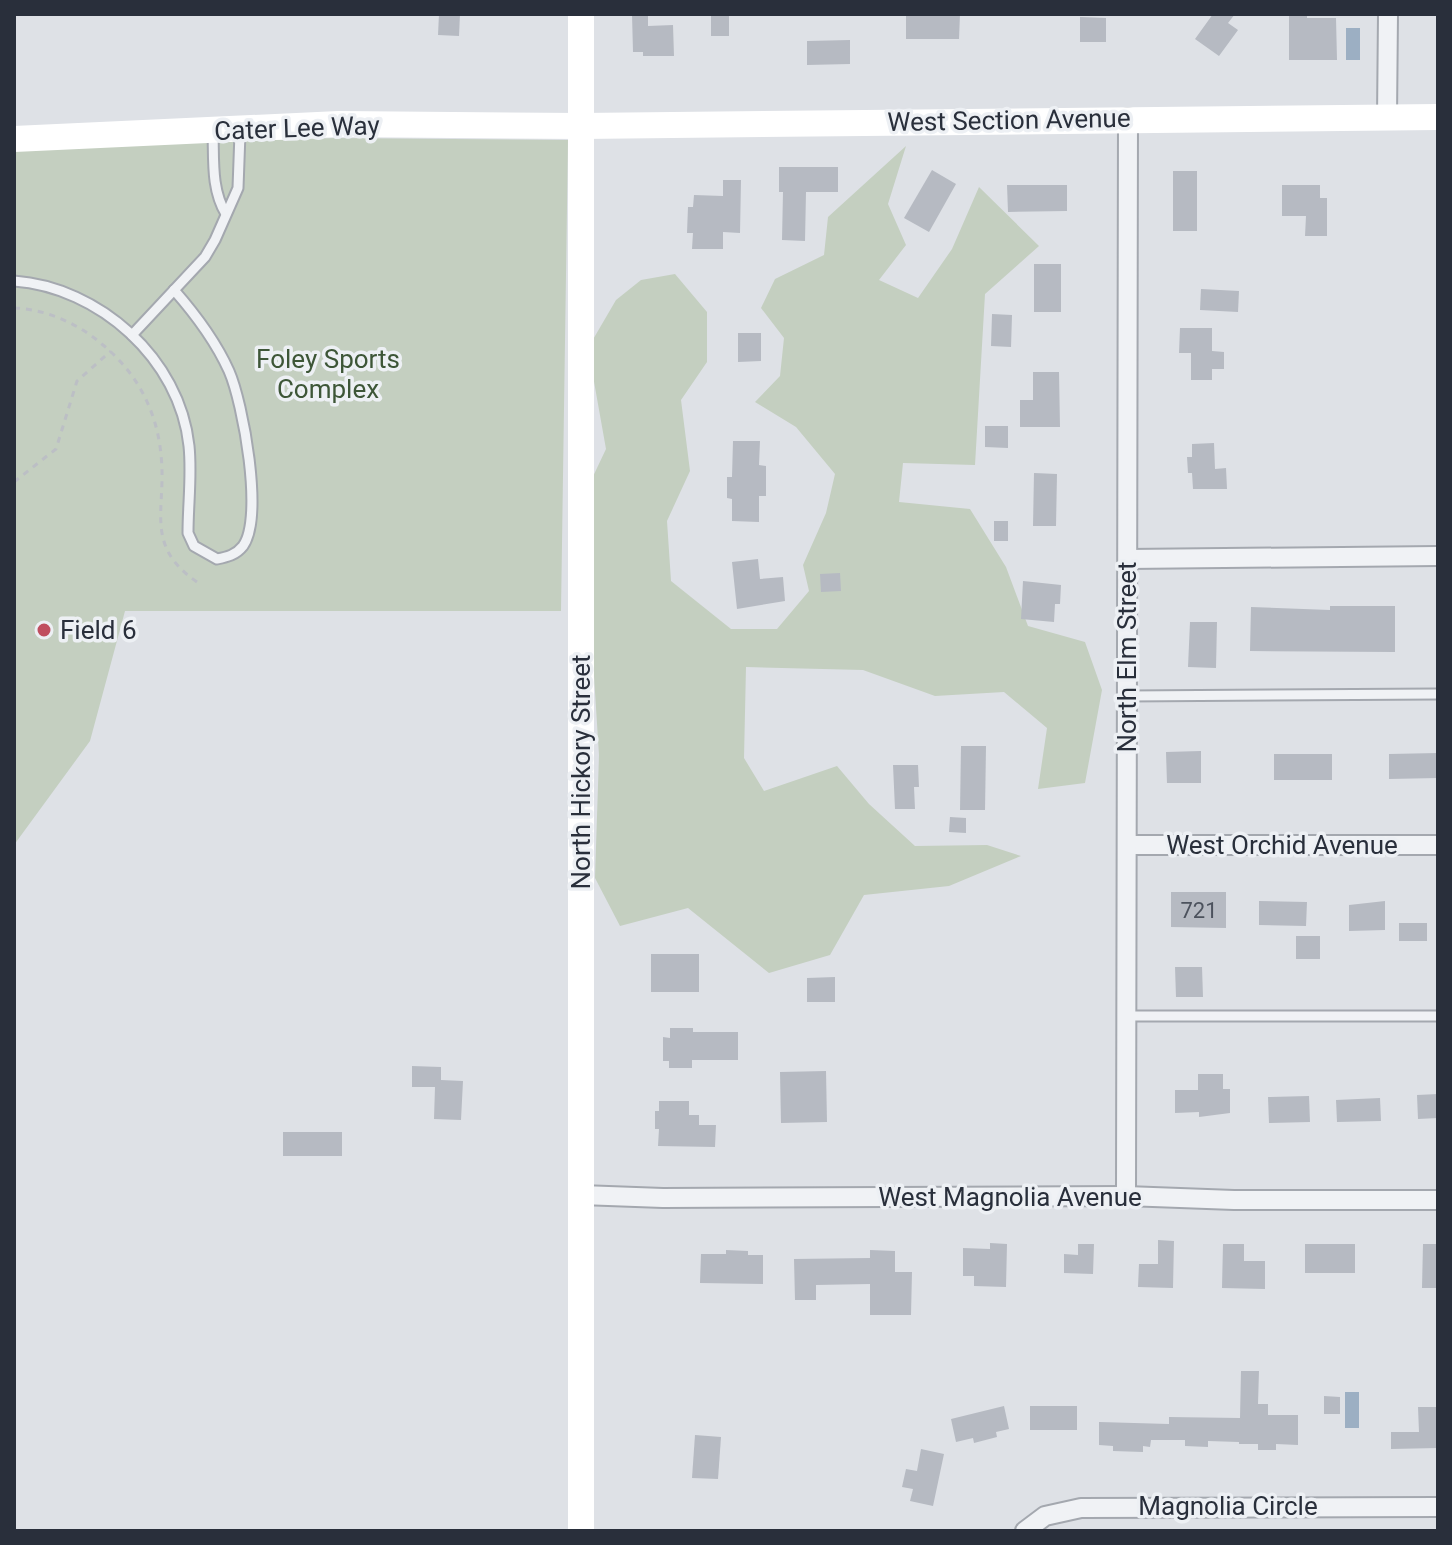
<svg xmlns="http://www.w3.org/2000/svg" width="1452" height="1545" font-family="Roboto,sans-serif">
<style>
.green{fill:#c4cfc0}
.water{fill:#9cafc3}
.building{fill:#b6bac2}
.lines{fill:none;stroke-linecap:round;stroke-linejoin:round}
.lane-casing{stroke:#a4a8af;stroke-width:13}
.street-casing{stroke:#a4a8af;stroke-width:22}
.path{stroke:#bcbfc5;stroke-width:3;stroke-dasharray:6 6;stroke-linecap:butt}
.lane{stroke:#f0f2f5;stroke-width:9}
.street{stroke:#f0f2f5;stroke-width:18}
.secondary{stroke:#fff;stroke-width:26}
.poi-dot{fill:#c04e5f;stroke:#edf0f4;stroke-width:3}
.labels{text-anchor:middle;stroke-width:7;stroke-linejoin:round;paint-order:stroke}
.number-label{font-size:22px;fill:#4c525d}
.street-label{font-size:26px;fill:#292f3b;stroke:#edf0f4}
.park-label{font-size:26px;fill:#3d5637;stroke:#edf0f4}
.poi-label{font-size:26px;fill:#292f3b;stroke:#edf0f4;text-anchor:start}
</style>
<rect width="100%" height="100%" fill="#dee1e6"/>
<g class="green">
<polygon points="335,138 568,140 561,611 125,611 90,741 14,845 14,149"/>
<polygon points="906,146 888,204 906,245 879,280 918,298 952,249 979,187 1039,246 985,294 975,465 903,463 899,502 970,509 1006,567 1028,626 1085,642 1102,690 1085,783 1038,789 1047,728 1004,692 935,696 863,670 746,667 744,758 764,791 837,766 869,804 915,846 987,845 1021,856 949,886 864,895 830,955 769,973 688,908 620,926 595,878 599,755 594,676 572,583 588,487 606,449 588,348 616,300 641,280 675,274 707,312 707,362 681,400 690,471 667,521 671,581 731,629 777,629 809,591 803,565 826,513 835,474 796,427 755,402 780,376 784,338 761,308 775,279 824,255 828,217"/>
</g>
<g class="water">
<rect x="1346" y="28" width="14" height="32"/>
<rect x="1345" y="1392" width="14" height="36"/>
</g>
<g class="building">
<polygon points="439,14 460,14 459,36 438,35"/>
<polygon points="632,14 648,14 648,26 673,25 674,56 643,56 643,52 633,52"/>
<rect x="711" y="14" width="18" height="22"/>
<polygon points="906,14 960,14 959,39 906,39"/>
<polygon points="1213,14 1235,14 1228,23 1238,30 1219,56 1195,39"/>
<polygon points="1307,15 1307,18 1336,18 1337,60 1289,60 1289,16"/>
<polygon points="1080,17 1106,18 1106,42 1080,42"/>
<polygon points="850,40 850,64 807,65 807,41"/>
<polygon points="779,167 838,167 838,192 806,192 805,241 782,240 783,192 779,192"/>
<polygon points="932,170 956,184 929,232 904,218"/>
<rect x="1173" y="171" width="24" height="60"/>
<polygon points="723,180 741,180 740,233 723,232 723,249 692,249 693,233 687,233 688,207 693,207 694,195 723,196"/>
<polygon points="1007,185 1067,185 1067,211 1008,212"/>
<polygon points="1282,185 1320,185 1320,198 1327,198 1327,236 1305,236 1306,216 1282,216"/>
<rect x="1034" y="264" width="27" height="48"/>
<polygon points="1201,289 1239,291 1238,312 1200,310"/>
<polygon points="992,314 1012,315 1011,347 991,346"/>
<polygon points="1180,328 1212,328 1212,351 1224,352 1224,369 1212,369 1212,380 1191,380 1191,353 1179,353"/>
<polygon points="738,333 761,333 761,361 738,362"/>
<polygon points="1033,372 1059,372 1060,427 1020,427 1020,400 1033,400"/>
<polygon points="985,426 1008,426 1008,448 985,447"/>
<polygon points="733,441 760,441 759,465 766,466 766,496 759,496 759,522 732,521 732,499 727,498 727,477 732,477"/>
<polygon points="1214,443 1215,469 1226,468 1227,489 1193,489 1192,473 1188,473 1187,457 1192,457 1192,444"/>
<polygon points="1034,473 1057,474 1056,526 1033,526"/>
<rect x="994" y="521" width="14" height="20"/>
<polygon points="758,559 760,579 783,577 785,601 737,609 732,562"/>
<polygon points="840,573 841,591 821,592 820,574"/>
<polygon points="1023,581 1061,585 1060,604 1055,604 1054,622 1021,619"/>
<polygon points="1330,606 1395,606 1395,652 1250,651 1251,607 1330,610"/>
<polygon points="1190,622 1217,622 1216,668 1188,667"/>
<polygon points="961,746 986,746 985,810 960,810"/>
<polygon points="1201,751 1201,783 1167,783 1166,752"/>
<polygon points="1438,753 1438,778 1389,779 1389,754"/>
<rect x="1274" y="754" width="58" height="26"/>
<polygon points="893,765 918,765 919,787 914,787 915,809 895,809"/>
<polygon points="950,817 966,818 966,833 949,832"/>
<polygon points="1171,892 1226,892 1226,928 1171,927"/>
<polygon points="1259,901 1307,902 1306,926 1259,925"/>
<polygon points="1385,901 1385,930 1349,931 1349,905"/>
<rect x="1399" y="923" width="28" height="18"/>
<rect x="1296" y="936" width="24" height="23"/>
<rect x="651" y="954" width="48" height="38"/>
<polygon points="1175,967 1202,967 1203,997 1176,997"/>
<polygon points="835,977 835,1002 807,1002 807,978"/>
<polygon points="670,1028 693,1028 693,1032 738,1032 738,1060 692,1060 692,1068 669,1068 669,1061 663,1061 663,1037 670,1038"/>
<polygon points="412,1066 441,1067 441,1080 463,1081 461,1120 434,1119 435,1087 412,1087"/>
<polygon points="826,1071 827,1122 781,1123 780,1072"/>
<polygon points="1198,1074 1223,1074 1223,1089 1230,1089 1230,1113 1199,1117 1199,1112 1175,1113 1175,1090 1198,1090"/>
<polygon points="1438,1094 1438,1118 1418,1119 1417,1095"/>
<polygon points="1309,1096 1310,1122 1269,1123 1268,1097"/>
<polygon points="1380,1098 1381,1121 1337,1122 1336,1100"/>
<polygon points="659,1101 689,1101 689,1115 699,1115 699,1125 716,1125 715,1147 658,1146 659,1129 655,1129 655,1111 659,1111"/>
<rect x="283" y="1132" width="59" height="24"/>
<polygon points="1158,1240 1174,1241 1173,1288 1138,1287 1139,1264 1158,1264"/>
<polygon points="990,1243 1007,1244 1006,1287 974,1286 974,1276 963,1276 963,1248 990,1249"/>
<polygon points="1078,1244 1094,1244 1093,1274 1064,1273 1064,1254 1078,1255"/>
<polygon points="1223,1244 1244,1244 1244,1261 1265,1261 1265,1289 1222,1288"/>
<rect x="1305" y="1244" width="50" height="29"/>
<polygon points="1423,1244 1438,1244 1438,1288 1422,1288"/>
<polygon points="726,1250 748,1251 748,1255 763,1255 763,1284 700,1283 701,1254 726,1254"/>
<polygon points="870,1250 895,1251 895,1272 912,1272 911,1315 870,1315 870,1284 816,1285 816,1300 795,1300 794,1259 870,1258"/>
<polygon points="1241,1371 1259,1371 1258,1404 1268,1404 1268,1415 1298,1415 1298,1445 1276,1444 1276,1450 1258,1450 1258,1444 1239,1444 1239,1442 1208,1441 1208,1447 1185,1446 1185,1440 1151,1440 1150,1447 1143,1446 1143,1452 1113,1451 1113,1446 1099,1445 1099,1422 1169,1424 1169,1417 1240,1418"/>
<polygon points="1324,1396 1340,1397 1340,1414 1324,1414"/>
<polygon points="1004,1406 1009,1429 996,1432 997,1437 974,1443 973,1438 956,1442 951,1419"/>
<rect x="1030" y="1406" width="47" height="24"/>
<polygon points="1418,1407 1438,1407 1438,1448 1391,1449 1391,1432 1419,1432"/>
<polygon points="695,1435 721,1437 718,1479 692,1478"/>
<polygon points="921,1449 944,1454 933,1506 910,1501 913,1489 902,1487 906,1469 917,1471"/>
</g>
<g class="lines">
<g class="lane-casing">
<g id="lane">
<path d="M213 131C214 160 211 189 226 214"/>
<path d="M14 281C99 287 180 359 189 446 192 475 188 504 188 533L194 546 217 559C227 557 236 555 243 546 264 517 243 403 229 371 215 340 196 315 174 290"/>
<polyline points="132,335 205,257 215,240 238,188 240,133"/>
<polyline points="1127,696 1438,694"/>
<polyline points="1126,1016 1438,1016"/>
</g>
</g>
<g class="street-casing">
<g id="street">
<polyline points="1387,117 1388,14"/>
<polyline points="1128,559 1438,556"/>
<polyline points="1127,845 1438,845"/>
<polyline points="581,1195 663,1198 1126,1196 1234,1200 1438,1200"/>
<polyline points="1126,1196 1128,118"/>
<polyline points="1025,1531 1045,1516 1081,1508 1438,1507"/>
</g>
</g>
<g class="path">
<path d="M14 308C46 309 79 324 103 345 137 373 157 411 161 455 167 509 143 545 197 582"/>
<polyline points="14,482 56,449 77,381 111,351"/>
</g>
<use href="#lane" class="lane"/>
<use href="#street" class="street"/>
<g class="secondary">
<polyline points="581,14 581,1531"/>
<polyline points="14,139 339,124 581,126 1438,117"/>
</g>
</g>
<circle class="poi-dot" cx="44" cy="630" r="8"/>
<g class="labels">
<g class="number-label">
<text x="1199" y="918">721</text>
</g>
<g class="street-label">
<text transform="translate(1009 120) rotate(-1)" y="9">West Section Avenue</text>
<text transform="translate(297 128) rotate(-2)" y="9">Cater Lee Way</text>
<text transform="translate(1127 657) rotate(-90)" y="9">North Elm Street</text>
<text transform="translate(581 772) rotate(-90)" y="9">North Hickory Street</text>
<text x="1282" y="854">West Orchid Avenue</text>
<text x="1010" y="1206">West Magnolia Avenue</text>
<text x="1228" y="1515">Magnolia Circle</text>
</g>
<g class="park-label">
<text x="328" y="368">Foley Sports<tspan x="328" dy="30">Complex</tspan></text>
</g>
<g class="poi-label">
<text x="60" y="639">Field 6</text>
</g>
</g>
<rect width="1452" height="1545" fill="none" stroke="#292f3b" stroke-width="32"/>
</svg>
